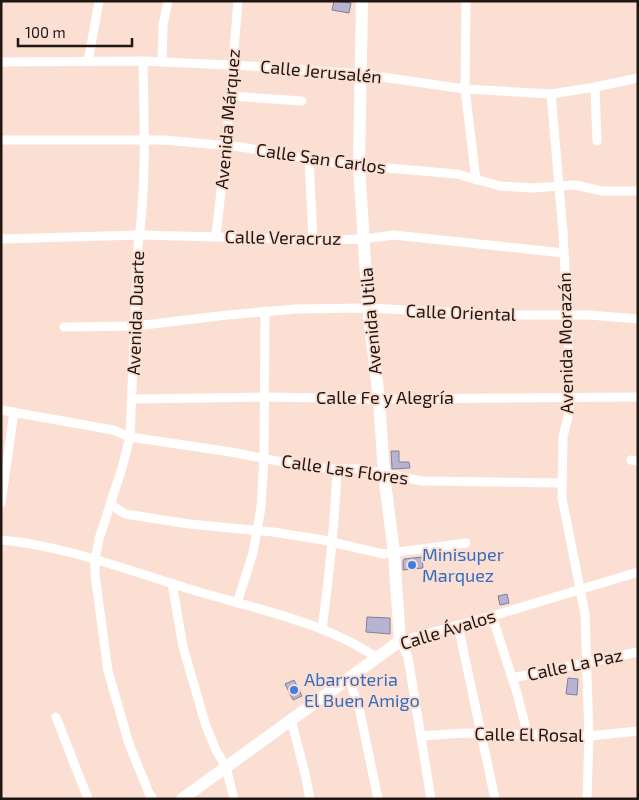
<svg xmlns="http://www.w3.org/2000/svg" width="639" height="800" font-family="'Exo 2',sans-serif">
<style>
.building{fill:#b7b4d3;stroke:#828098}
.lines{fill:none;stroke-linecap:round;stroke-linejoin:round}
.street{stroke:#fff;stroke-width:9}
.secondary{stroke:#fff;stroke-width:12}
.shop-dot{fill:#3f7fe0;stroke:#fcdfd3;stroke-width:2}
.labels{text-anchor:middle;stroke-width:4;stroke-linejoin:round;paint-order:stroke}
.street-label{font-size:18px;fill:#211712;stroke:#fcdfd3}
.shop-label{font-size:18px;fill:#366cbe;stroke:#fcdfd3;text-anchor:start}
</style>
<rect width="100%" height="100%" fill="#fcdfd3"/>
<g class="building">
<polygon points="334,1 351,3 349,13 332,10"/>
<polygon points="391,451 399,451 399,462 409,462 410,468 392,469"/>
<polygon points="422,557 423,568 403,570 403,561 404,559"/>
<polygon points="507,594 509,603 500,605 498,596"/>
<polygon points="367,617 390,618 390,634 366,632"/>
<polygon points="568,678 578,679 577,695 566,694"/>
<polygon points="294,680 302,696 293,700 285,684"/>
</g>
<g class="lines">
<g class="street">
<polyline points="466,1 465,89 476,180"/>
<path d="M143 61C144 122 147 184 138 245L130 437 122 468 99 539 95 560V574L108 671 129 744 149 793 153 799"/>
<polyline points="1,62 143,61 250,66 361,74 465,89 551,94 595,87 638,78"/>
<polyline points="88,62 99,1"/>
<polyline points="162,62 163,25 168,1"/>
<polyline points="595,87 597,141"/>
<polyline points="551,94 563,232 568,331 569,412 563,437 562,498 585,614 589,736 587,799"/>
<polyline points="230,96 302,101"/>
<polyline points="1,140 164,140 241,147 341,164 457,174 500,186 532,188 575,185 602,191 638,191"/>
<polyline points="309,158 313,239"/>
<polyline points="216,236 226,146 238,1"/>
<polyline points="1,239 140,235 329,240 364,239 394,235 564,253"/>
<polyline points="64,327 136,326 227,315 295,309 368,308 500,315 589,315 638,319"/>
<polyline points="132,399 265,397 379,399 638,397"/>
<polyline points="1,410 113,430 130,437 231,452 308,467 337,469 361,469 422,481 562,483"/>
<polyline points="631,460 638,461"/>
<polyline points="1,503 14,412"/>
<polyline points="110,504 125,514 189,524 273,532 323,540 383,554 466,543"/>
<path d="M1 540C68 546 132 572 196 591 254 608 327 623 377 658"/>
<polyline points="172,583 183,647 206,726 216,750 226,767 234,799"/>
<polyline points="237,603 253,553 261,507 264,458 265,311"/>
<polyline points="492,616 517,693 528,736"/>
<polyline points="458,625 495,799"/>
<path d="M322 629C329 576 335 523 337 469"/>
<polyline points="349,678 360,712 378,799"/>
<polyline points="512,678 638,652"/>
<polyline points="56,717 88,799"/>
<polyline points="291,719 305,774 310,799"/>
<polyline points="421,736 464,733 589,736 638,731"/>
<polyline points="431,799 408,657 400,641 492,616 638,572"/>
</g>
<polyline class="secondary" points="182,799 400,641 394,553 384,474 379,399 368,308 359,166 362,1"/>
</g>
<g class="shop-dot">
<circle cx="412" cy="565" r="5"/>
<circle cx="294" cy="690" r="5"/>
</g>
<g class="labels">
<g class="street-label">
<text transform="translate(321 72) rotate(5)" y="6">Calle Jerusalén</text>
<text transform="translate(228 119) rotate(-85)" y="6">Avenida Márquez</text>
<text transform="translate(321 159) rotate(8)" y="6">Calle San Carlos</text>
<text transform="translate(283 238) rotate(1)" y="6">Calle Veracruz</text>
<text transform="translate(136 313) rotate(-88)" y="6">Avenida Duarte</text>
<text transform="translate(461 313) rotate(2)" y="6">Calle Oriental</text>
<text transform="translate(371 321) rotate(-95)" y="6">Avenida Utila</text>
<text transform="translate(566 343) rotate(-91)" y="6">Avenida Morazán</text>
<text x="385" y="404">Calle Fe y Alegría</text>
<text transform="translate(345 470) rotate(8)" y="6">Calle Las Flores</text>
<text transform="translate(448 630) rotate(-17)" y="6">Calle Ávalos</text>
<text transform="translate(575 665) rotate(-12)" y="6">Calle La Paz</text>
<text transform="translate(529 735) rotate(1)" y="6">Calle El Rosal</text>
</g>
<g class="shop-label">
<text x="422" y="561">Minisuper<tspan x="422" dy="21">Marquez</tspan></text>
<text x="304" y="686">Abarroteria<tspan x="304" dy="21">El Buen Amigo</tspan></text>
</g>
</g>
<rect width="639" height="800" fill="none" stroke="#211712" stroke-width="5"/>
<path d="M18 38v8h114v-8" fill="none" stroke="#211712" stroke-width="2.5"/>
<text x="25" y="38" font-size="15" fill="#211712" stroke="#fcdfd3" stroke-width="4" paint-order="stroke">100 m</text>
</svg>
